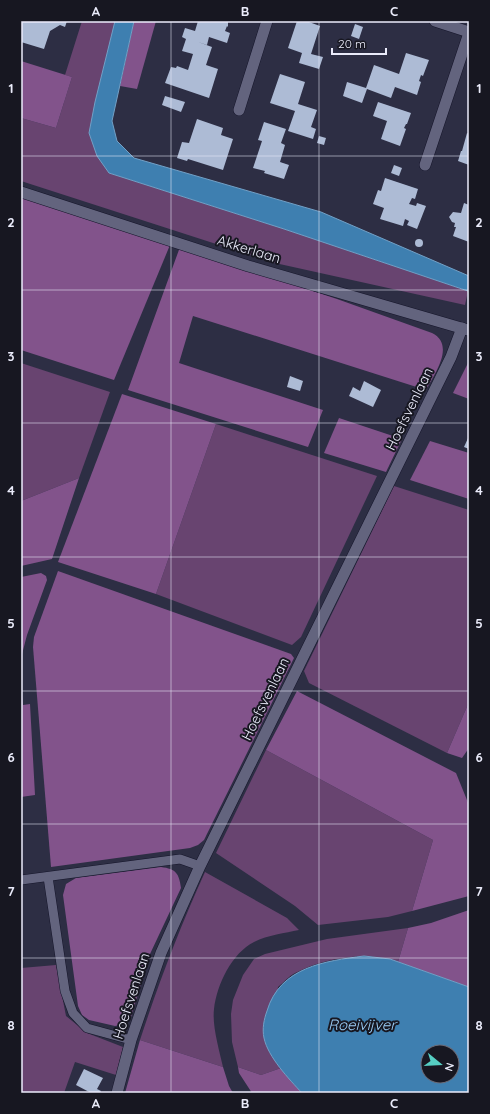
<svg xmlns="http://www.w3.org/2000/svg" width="490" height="1114" font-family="Quicksand,sans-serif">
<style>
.green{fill:#684470}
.forest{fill:#82538b}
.water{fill:#3e7fb0;stroke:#72a0c6;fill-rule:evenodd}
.building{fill:#adbbd5}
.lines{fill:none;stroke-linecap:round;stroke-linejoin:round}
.service-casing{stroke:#15152a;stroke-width:10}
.minor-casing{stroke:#15152a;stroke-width:12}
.service{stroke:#63647e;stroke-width:9}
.minor{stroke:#63647e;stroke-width:11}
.grid{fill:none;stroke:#ebecfb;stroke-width:1;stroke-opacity:0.55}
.labels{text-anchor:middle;stroke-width:4;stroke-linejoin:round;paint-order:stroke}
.street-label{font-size:14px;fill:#ebecfb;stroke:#171721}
.water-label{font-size:15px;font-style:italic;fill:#9ccef7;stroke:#171721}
.neatline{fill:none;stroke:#ebecfb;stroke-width:1.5}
.grid-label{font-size:13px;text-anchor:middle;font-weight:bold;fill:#ebecfb}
</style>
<rect width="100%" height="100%" fill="#2d2e44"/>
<g class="green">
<polygon points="82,21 115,21 109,173 284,229 468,291 465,305 275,263 21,181 21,118 56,128 72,77 65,75"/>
<polygon points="21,363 110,392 79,478 21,501"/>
<polygon points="216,424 377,476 301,637 292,645 156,594"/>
<polygon points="394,486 469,510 469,702 447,753 309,683 304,671"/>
<polygon points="266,750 433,840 412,911 388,917 318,925 295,906 216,853"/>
<path d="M205 872 287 918 299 930C285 933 268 935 254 942 232 953 217 984 214 1009 212 1026 219 1049 223 1067L140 1040C159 982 180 927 205 872Z"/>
<path d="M408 928 398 962C366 951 326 957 295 973 289 976 284 982 278 987L270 1051 281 1068 261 1075 238 1067 232 1042 231 1014 233 1000 243 975 254 959 265 954 327 939Z"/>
<polygon points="56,965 66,1016 87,1033 123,1047 116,1075 75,1062 64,1093 21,1093 21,968"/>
</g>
<g class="forest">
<polygon points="134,21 156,21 137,89 120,86"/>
<polygon points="21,61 72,77 56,128 21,118"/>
<polygon points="21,197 170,245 114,380 21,350"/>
<path d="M180 247 337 299 432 333C456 345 434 375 426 390L193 316 179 363 323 410 308 447 128 390Z"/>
<polygon points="469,361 469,399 453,393"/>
<polygon points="122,394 216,424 156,594 58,562"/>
<polygon points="339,418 402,439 386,472 324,453"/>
<polygon points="430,441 469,453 469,499 410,480"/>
<polygon points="79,478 52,559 21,566 21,501"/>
<polygon points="58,571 291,654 294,658 204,840 198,845 190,848 51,867 33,647 34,637"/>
<polygon points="41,573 46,576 47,580 27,635 21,658 21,577"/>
<polygon points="21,688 23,705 30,704 35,795 21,797"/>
<polygon points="297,691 456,773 469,805 469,896 412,911 433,840 266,750"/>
<polygon points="469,702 469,748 462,758 447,753"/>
<path d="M161 867C176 869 179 873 181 888L150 954 131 1017 125 1024 115 1026 89 1020 82 1015 78 1006 63 895 66 884 76 878Z"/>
<polygon points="469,910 469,987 398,962 408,928 431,923"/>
<polygon points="140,1040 223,1067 229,1086 233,1093 125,1093"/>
<polygon points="238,1067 261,1075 281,1068 302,1093 252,1093 239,1073"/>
</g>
<g class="water">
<polygon points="115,21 134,21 112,121 117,141 134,158 321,212 469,276 468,291 284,229 109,173 97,156 89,133 95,102"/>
<path d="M364 956 390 959 469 987V1093H302C289 1079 268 1057 264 1038 262 1029 264 1019 267 1011 280 967 325 961 364 956ZM428 1052H452V1076H428Z"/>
</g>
<g class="building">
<polygon points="21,21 67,21 65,27 60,25 50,31 44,49 21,42"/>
<polygon points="198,21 228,21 228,27 227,26 225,31 230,33 227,43 209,37 207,45 198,42 212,47 206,65 218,69 209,98 165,83 171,67 176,68 177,66 188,70 193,54 182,51 186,39 182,37 185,28 195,31"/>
<polygon points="297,21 309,21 309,22 320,26 311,54 323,57 319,69 299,63 302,53 288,48"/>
<polygon points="355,24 363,27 359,39 351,36"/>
<polygon points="406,53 429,60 423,76 421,75 419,81 421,82 417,95 395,87 391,98 367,89 362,103 343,96 347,82 366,88 374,65 399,74"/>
<polygon points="280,74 305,82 298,104 317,110 311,127 316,129 313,139 288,131 295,111 270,103"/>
<polygon points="165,96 185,102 181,112 162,105"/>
<polygon points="378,102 411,113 407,124 406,124 404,128 406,129 400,146 381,139 387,121 373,116"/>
<polygon points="197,119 223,128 221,135 233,139 223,170 188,159 187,161 177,158 182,142 189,143"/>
<polygon points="264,122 286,129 281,143 285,145 280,162 289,165 284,179 264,173 265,171 253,168 262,141 258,140"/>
<polygon points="467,133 469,134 469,165 458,161 461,151 462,151"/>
<polygon points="319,136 326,138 324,145 317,143"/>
<polygon points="394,165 402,168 399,176 391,173"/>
<polygon points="385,178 418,189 415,199 412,198 409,204 416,206 417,203 426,206 417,229 407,225 409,221 405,219 403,226 380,219 384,208 373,204 378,190 381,191"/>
<polygon points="464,203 469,205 469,242 453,236 456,227 454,227 455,223 452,222 449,217 453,212 461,213"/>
<circle cx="419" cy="243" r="4"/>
<polygon points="290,376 303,381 300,391 287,387"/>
<polygon points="364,381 381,390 373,407 349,396 353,387 360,391"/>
<polygon points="469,436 469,449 464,447"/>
<polygon points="84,1069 103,1078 97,1089 101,1091 100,1093 91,1093 76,1085"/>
</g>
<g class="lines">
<g class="service-casing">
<g id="service">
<polyline points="48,877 65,991 73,1013 87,1028 131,1040"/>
<polyline points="21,880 180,859 200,866"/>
</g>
</g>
<g class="minor-casing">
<g id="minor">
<polyline points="435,21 469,32"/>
<polyline points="239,110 267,21"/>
<polyline points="425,165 469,33"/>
<polyline points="21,192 248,266 468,330"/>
<polyline points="117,1093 131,1040 161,953 200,866 451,357 462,328"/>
</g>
</g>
<use href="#service" class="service"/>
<use href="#minor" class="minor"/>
</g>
<path class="grid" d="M171 21V1093M319 21V1093M21 156H469M21 290H469M21 423H469M21 557H469M21 691H469M21 824H469M21 958H469"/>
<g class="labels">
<g class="street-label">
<text transform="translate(249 249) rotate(17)" y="5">Akkerlaan</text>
<text transform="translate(409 409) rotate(-64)" y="5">Hoefsvenlaan</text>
<text transform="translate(265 699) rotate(-64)" y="5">Hoefsvenlaan</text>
<text transform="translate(131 996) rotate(-72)" y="5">Hoefsvenlaan</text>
</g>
<g class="water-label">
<text x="362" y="1030">Roeivijver</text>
</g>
</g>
<rect width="490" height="1114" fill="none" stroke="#171721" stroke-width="44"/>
<g transform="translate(440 1064) rotate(108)"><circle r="19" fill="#171721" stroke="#6c6c78"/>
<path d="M0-3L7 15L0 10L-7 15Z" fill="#56cec3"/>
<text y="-6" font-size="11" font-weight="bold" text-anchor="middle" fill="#ebecfb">N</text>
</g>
<path d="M332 48v6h54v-6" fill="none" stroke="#ebecfb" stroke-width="2"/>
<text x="338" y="48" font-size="12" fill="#ebecfb" stroke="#171721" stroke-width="3" paint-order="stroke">20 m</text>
<rect x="22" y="22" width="446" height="1070" class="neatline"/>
<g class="grid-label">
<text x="96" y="16">A</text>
<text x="245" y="16">B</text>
<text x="394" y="16">C</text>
<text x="11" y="93">1</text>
<text x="479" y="93">1</text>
<text x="11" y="227">2</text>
<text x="479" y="227">2</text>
<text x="11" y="361">3</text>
<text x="479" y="361">3</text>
<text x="11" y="495">4</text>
<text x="479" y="495">4</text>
<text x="11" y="628">5</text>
<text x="479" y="628">5</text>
<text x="11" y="762">6</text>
<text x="479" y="762">6</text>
<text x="11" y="896">7</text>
<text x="479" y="896">7</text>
<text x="11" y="1030">8</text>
<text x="479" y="1030">8</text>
<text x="96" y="1108">A</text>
<text x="245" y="1108">B</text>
<text x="394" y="1108">C</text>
</g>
</svg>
